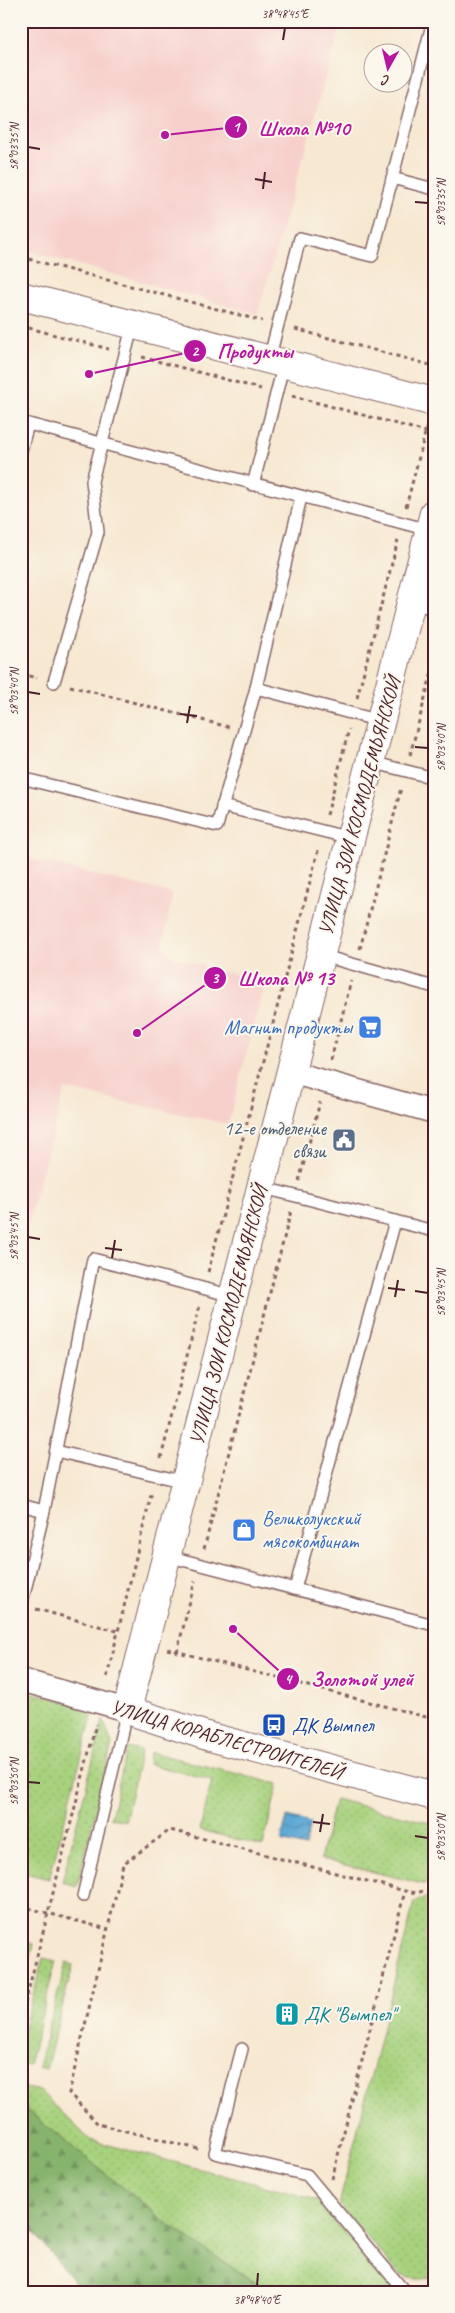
<svg xmlns="http://www.w3.org/2000/svg" width="455" height="2313" font-family="Caveat,sans-serif">
<style>
.built{fill:#f7d0cc}
.green{fill:url(#green-dots);stroke:#797854}
.forest{fill:url(#forest-firs);stroke:#686a4c}
.water{fill:url(#water-waves);stroke:#526480}
.lines{fill:none;stroke-linecap:round;stroke-linejoin:round}
.service-casing{stroke:#876565;stroke-width:14}
.minor-casing{stroke:#876565;stroke-width:25}
.tertiary-casing{stroke:#876565;stroke-width:30}
.path{stroke:#876565;stroke-width:3;stroke-dasharray:4 4;stroke-linecap:butt}
.service{stroke:#fff;stroke-width:11}
.minor{stroke:#fff;stroke-width:22}
.tertiary{stroke:#fff;stroke-width:28}
.ticks{fill:none;stroke:#4a1f2b;stroke-width:2}
.labels{text-anchor:middle;stroke-width:4;stroke-linejoin:round;paint-order:stroke}
.street-label{font-size:20px;fill:#4a1f2b;stroke:#fbf7ec}
.shop-label{font-size:20px;fill:#366cbe;stroke:#fbf7ec;text-anchor:end}
.service-label{font-size:20px;fill:#4e5e75;stroke:#fbf7ec;text-anchor:end}
.transit-label{font-size:20px;fill:#164399;stroke:#fbf7ec;text-anchor:start}
.culture-label{font-size:20px;fill:#0d838f;stroke:#fbf7ec;text-anchor:start}
.leader{fill:none;stroke:#b5179e;stroke-width:2}
.callout-dot{fill:#b5179e;stroke:#fbf7ec;stroke-width:2}
.mark-label{font-size:15px;text-anchor:middle;font-weight:bold;fill:#fff}
.callout-label{font-size:21px;text-anchor:middle;font-weight:bold;fill:#b5179e;stroke:#fbf7ec;stroke-width:4;stroke-linejoin:round;paint-order:stroke}
.neatline{fill:none;stroke:#4a1f2b;stroke-width:2}
.ticks-label{font-size:12px;text-anchor:middle;fill:#4a1f2b}
</style>
<defs>
<pattern id="green-dots" width="8" height="8" patternUnits="userSpaceOnUse" patternTransform="scale(1.25)"><rect width="8" height="8" fill="#a8d27e"/><path d="M2 2h.1M6 6h.1" fill="none" stroke="#92b46d" stroke-width="1.8" stroke-linecap="round"/></pattern>
<pattern id="forest-firs" width="22" height="20" patternUnits="userSpaceOnUse" patternTransform="scale(1.25)"><rect width="22" height="20" fill="#86b46d"/><path d="M5 1l3.5 6h-7zM16 11l3.5 6h-7z" fill="#70925a"/></pattern>
<pattern id="water-waves" width="16" height="10" patternUnits="userSpaceOnUse" patternTransform="scale(1.25)"><rect width="16" height="10" fill="#5ba8d4"/><path d="M0 5q4-4 8 0t8 0" fill="none" stroke="#4d88ac"/></pattern>
</defs>
<rect width="100%" height="100%" fill="#fbf7ec"/>
<filter id="ink" filterUnits="userSpaceOnUse"><feTurbulence type="fractalNoise" baseFrequency=".02" numOctaves="2"/><feDisplacementMap in="SourceGraphic" scale="10" xChannelSelector="R" yChannelSelector="G"/><feConvolveMatrix kernelMatrix="1 2 1 2 8 2 1 2 1" color-interpolation-filters="sRGB"/></filter>
<filter id="wash" filterUnits="userSpaceOnUse"><feTurbulence type="fractalNoise" baseFrequency=".0096" numOctaves="4" result="noise"/><feDisplacementMap in="SourceGraphic" scale="20" xChannelSelector="R" yChannelSelector="G"/><feGaussianBlur stdDeviation="1.12" result="paint"/><feColorMatrix in="noise" values="0 0 0 0 0 0 0 0 0 0 0 0 0 0 0 0 0 1.4 0 .05"/><feComposite in="paint" operator="in"/></filter>
<g filter="url(#wash)">
<rect width="100%" height="100%" fill="#f7e8d1"/>
<g class="built">
<polygon points="21,21 342,21 258,314 21,249"/>
<polygon points="21,857 173,893 163,946 172,957 265,983 228,1124 65,1089 21,1249"/>
</g>
<g class="green">
<polygon points="21,1690 94,1709 49,1879 21,1872"/>
<polygon points="103,1720 112,1744 77,1886 62,1882"/>
<polygon points="127,1748 141,1751 125,1821 111,1818"/>
<polygon points="150,1752 278,1784 263,1846 200,1830 212,1780 148,1764"/>
<polygon points="335,1799 434,1824 434,1880 423,1884 320,1859"/>
<path d="M434 1895V2275C423 2282 412 2279 400 2275L339 2205 414 1902Z"/>
<polygon points="21,1941 34,1944 21,1993"/>
<polygon points="43,1958 56,1961 29,2065 22,2065 21,2039"/>
<polygon points="66,1963 73,1965 46,2069 38,2067"/>
<polygon points="21,2087 40,2091 90,2140 317,2200 396,2292 270,2292 181,2234 21,2106"/>
</g>
<polygon class="forest" points="21,2106 181,2234 270,2292 82,2292 21,2216"/>
<polygon class="water" points="287,1817 311,1823 305,1847 281,1841"/>
</g>
<g filter="url(#ink)">
<g class="lines">
<g class="service-casing">
<g id="service">
<polyline points="392,178 434,189"/>
<polyline points="269,360 300,238 372,256 433,21"/>
<polyline points="21,422 429,530"/>
<polyline points="21,450 28,424"/>
<polyline points="253,485 284,363"/>
<polyline points="412,603 434,609"/>
<polyline points="54,682 98,532 92,481 133,324"/>
<polyline points="256,688 301,497"/>
<polyline points="371,762 434,778"/>
<polyline points="21,778 217,826 256,688 380,721"/>
<polyline points="222,806 350,838"/>
<polyline points="320,955 434,987"/>
<polyline points="260,1187 434,1231"/>
<polyline points="56,1451 185,1482"/>
<polyline points="21,1505 44,1511"/>
<polyline points="167,1556 434,1625"/>
<polyline points="295,1589 395,1221"/>
<polyline points="21,1607 44,1511 93,1259 232,1296"/>
<polyline points="83,1896 127,1710"/>
<polyline points="242,2049 215,2153 307,2175 405,2292"/>
</g>
</g>
<g class="minor-casing">
<g id="minor">
<polyline points="290,1072 434,1112"/>
<polyline points="21,1680 127,1710"/>
</g>
</g>
<g class="tertiary-casing">
<g id="tertiary">
<polyline points="21,296 434,402"/>
<polyline points="434,513 127,1710 210,1737 434,1796"/>
</g>
</g>
<g class="path">
<polyline points="21,257 262,321"/>
<polyline points="21,326 109,349"/>
<polyline points="295,329 434,366"/>
<polyline points="142,357 261,389"/>
<polyline points="292,396 434,434"/>
<polyline points="406,507 427,426"/>
<polyline points="21,674 37,678"/>
<polyline points="70,686 229,727"/>
<polyline points="357,698 398,540"/>
<polyline points="410,755 434,664"/>
<polyline points="327,815 349,729"/>
<polyline points="360,949 401,788"/>
<polyline points="331,1060 351,981"/>
<polyline points="299,1181 320,1102"/>
<polyline points="208,1272 319,847"/>
<polyline points="161,1458 200,1305"/>
<polyline points="204,1549 291,1211"/>
<polyline points="36,1609 117,1631"/>
<polyline points="167,1649 434,1719"/>
<polyline points="177,1652 195,1581"/>
<polyline points="107,1677 152,1491"/>
<polyline points="21,1906 107,1929"/>
<polyline points="21,2019 96,1724"/>
<polyline points="198,2149 98,2124 69,2093 123,1864 170,1830 405,1891 417,1893 434,1887"/>
<polyline points="332,2179 405,1891"/>
</g>
<use href="#service" class="service"/>
<use href="#minor" class="minor"/>
<use href="#tertiary" class="tertiary"/>
</g>
</g>
<path class="ticks" d="M283 40 285 28M28 147 40 149M255 179 272 182M263 189 265 172M415 202 428 203M28 692 40 694M180 714 197 716M187 723 190 706M415 747 428 748M28 1237 40 1239M105 1248 122 1250M112 1258 115 1240M388 1288 405 1290M415 1291 428 1293M395 1297 398 1280M28 1782 40 1783M313 1822 330 1824M320 1832 323 1814M415 1836 428 1838M257 2286 258 2273"/>
<defs>
<g id="supermarket-square" transform="scale(1.25)"><rect x="-9" y="-9" width="18" height="18" rx="4" fill="#3f7fe0" stroke="#fbf7ec"/><path d="M-6-5.5h2.5l.6 2H6L4.5 2H-2.5L-4.4-4H-6ZM-1.5 3.2a1.3 1.3 0 1 0 .1 0ZM3 3.2a1.3 1.3 0 1 0 .1 0Z" fill="#fff"/></g>
<g id="civic-square" transform="scale(1.25)"><rect x="-9" y="-9" width="18" height="18" rx="4" fill="#5c6f8a" stroke="#fbf7ec"/><path d="M-.6-6.5H3V-4.5H.6V-3L4-1V1h2V6H-6V1h2V-1L-.6-3ZM-1.2 2.5V6h2.4V2.5Z" fill="#fff"/></g>
<g id="shop-square" transform="scale(1.25)"><rect x="-9" y="-9" width="18" height="18" rx="4" fill="#3f7fe0" stroke="#fbf7ec"/><path d="M-5-2.5h2.3a2.7 3.5 0 0 1 5.4 0H5L5.5 6h-11ZM-1.5-2.5h3a1.5 2.3 0 0 0-3 0Z" fill="#fff"/></g>
<g id="bus-square" transform="scale(1.25)"><rect x="-9" y="-9" width="18" height="18" rx="4" fill="#1a4fb4" stroke="#fbf7ec"/><path d="M-5-6H5V4H4V6H2V4H-2V6H-4V4H-5ZM-3.5-4V0h7V-4ZM-3.5 1.2v1.5H-2V1.2ZM2 1.2v1.5H3.5V1.2Z" fill="#fff"/></g>
<g id="building-square" transform="scale(1.25)"><rect x="-9" y="-9" width="18" height="18" rx="4" fill="#0f9aa8" stroke="#fbf7ec"/><path d="M-4-6H4V6H1V3H-1V6H-4ZM-2.5-4.3h1.7v1.8h-1.7ZM.8-4.3h1.7v1.8H.8ZM-2.5-1h1.7V.8h-1.7ZM.8-1h1.7V.8H.8Z" fill="#fff"/></g>
</defs>
<g fill-rule="evenodd">
<use href="#supermarket-square" x="370" y="1027"/>
<use href="#civic-square" x="344" y="1140"/>
<use href="#shop-square" x="244" y="1530"/>
<use href="#bus-square" x="274" y="1725"/>
<use href="#building-square" x="287" y="2014"/>
</g>
<g class="labels">
<g class="street-label">
<text transform="translate(359 806) rotate(-75)" y="7">УЛИЦА ЗОИ КОСМОДЕМЬЯНСКОЙ</text>
<text transform="translate(228 1315) rotate(-76)" y="7">УЛИЦА ЗОИ КОСМОДЕМЬЯНСКОЙ</text>
<text transform="translate(227 1739) rotate(16)" y="7">УЛИЦА КОРАБЛЕСТРОИТЕЛЕЙ</text>
</g>
<g class="shop-label">
<text x="352" y="1034">Магнит продукты</text>
<text x="262" y="1525" text-anchor="start">Великолукский<tspan x="262" dy="23">мясокомбинат</tspan></text>
</g>
<g class="service-label">
<text x="326" y="1135">12-е отделение<tspan x="326" dy="23">связи</tspan></text>
</g>
<g class="transit-label">
<text x="292" y="1732">ДК Вымпел</text>
</g>
<g class="culture-label">
<text x="304" y="2021">ДК "Вымпел"</text>
</g>
</g>
<path class="leader" d="M165 135L236 127M89 374L195 351M137 1033L215 978M233 1629L288 1679"/>
<g class="callout-dot">
<circle cx="165" cy="135" r="5"/>
<circle cx="89" cy="374" r="5"/>
<circle cx="137" cy="1033" r="5"/>
<circle cx="233" cy="1629" r="5"/>
<circle cx="236" cy="127" r="12"/>
<circle cx="195" cy="351" r="12"/>
<circle cx="215" cy="978" r="12"/>
<circle cx="288" cy="1679" r="12"/>
</g>
<g class="mark-label">
<text x="236" y="132">1</text>
<text x="195" y="356">2</text>
<text x="215" y="983">3</text>
<text x="288" y="1684">4</text>
</g>
<g class="callout-label">
<text x="304" y="135">Школа №10</text>
<text x="255" y="358">Продукты</text>
<text x="286" y="985">Школа № 13</text>
<text x="362" y="1686">Золотой улей</text>
</g>
<rect width="455" height="2313" fill="none" stroke="#fbf7ec" stroke-width="55"/>
<g transform="translate(388 68) rotate(188)"><circle r="24" fill="#fbf7ec" stroke="#b4a19f"/>
<path d="M0-4L9 19L0 12L-9 19Z" fill="#b5179e"/>
<text y="-8" font-size="14" font-weight="bold" text-anchor="middle" fill="#4a1f2b">С</text>
</g>
<rect x="28" y="28" width="400" height="2258" class="neatline"/>
<g class="ticks-label">
<text x="285" y="18">38°48'45"E</text>
<text transform="translate(14 147) rotate(-90)" y="4">58°03'35"N</text>
<text transform="translate(441 203) rotate(-90)" y="4">58°03'35"N</text>
<text transform="translate(14 692) rotate(-90)" y="4">58°03'40"N</text>
<text transform="translate(441 748) rotate(-90)" y="4">58°03'40"N</text>
<text transform="translate(14 1237) rotate(-90)" y="4">58°03'45"N</text>
<text transform="translate(441 1293) rotate(-90)" y="4">58°03'45"N</text>
<text transform="translate(14 1782) rotate(-90)" y="4">58°03'50"N</text>
<text transform="translate(441 1838) rotate(-90)" y="4">58°03'50"N</text>
<text x="257" y="2304">38°48'40"E</text>
</g>
</svg>
